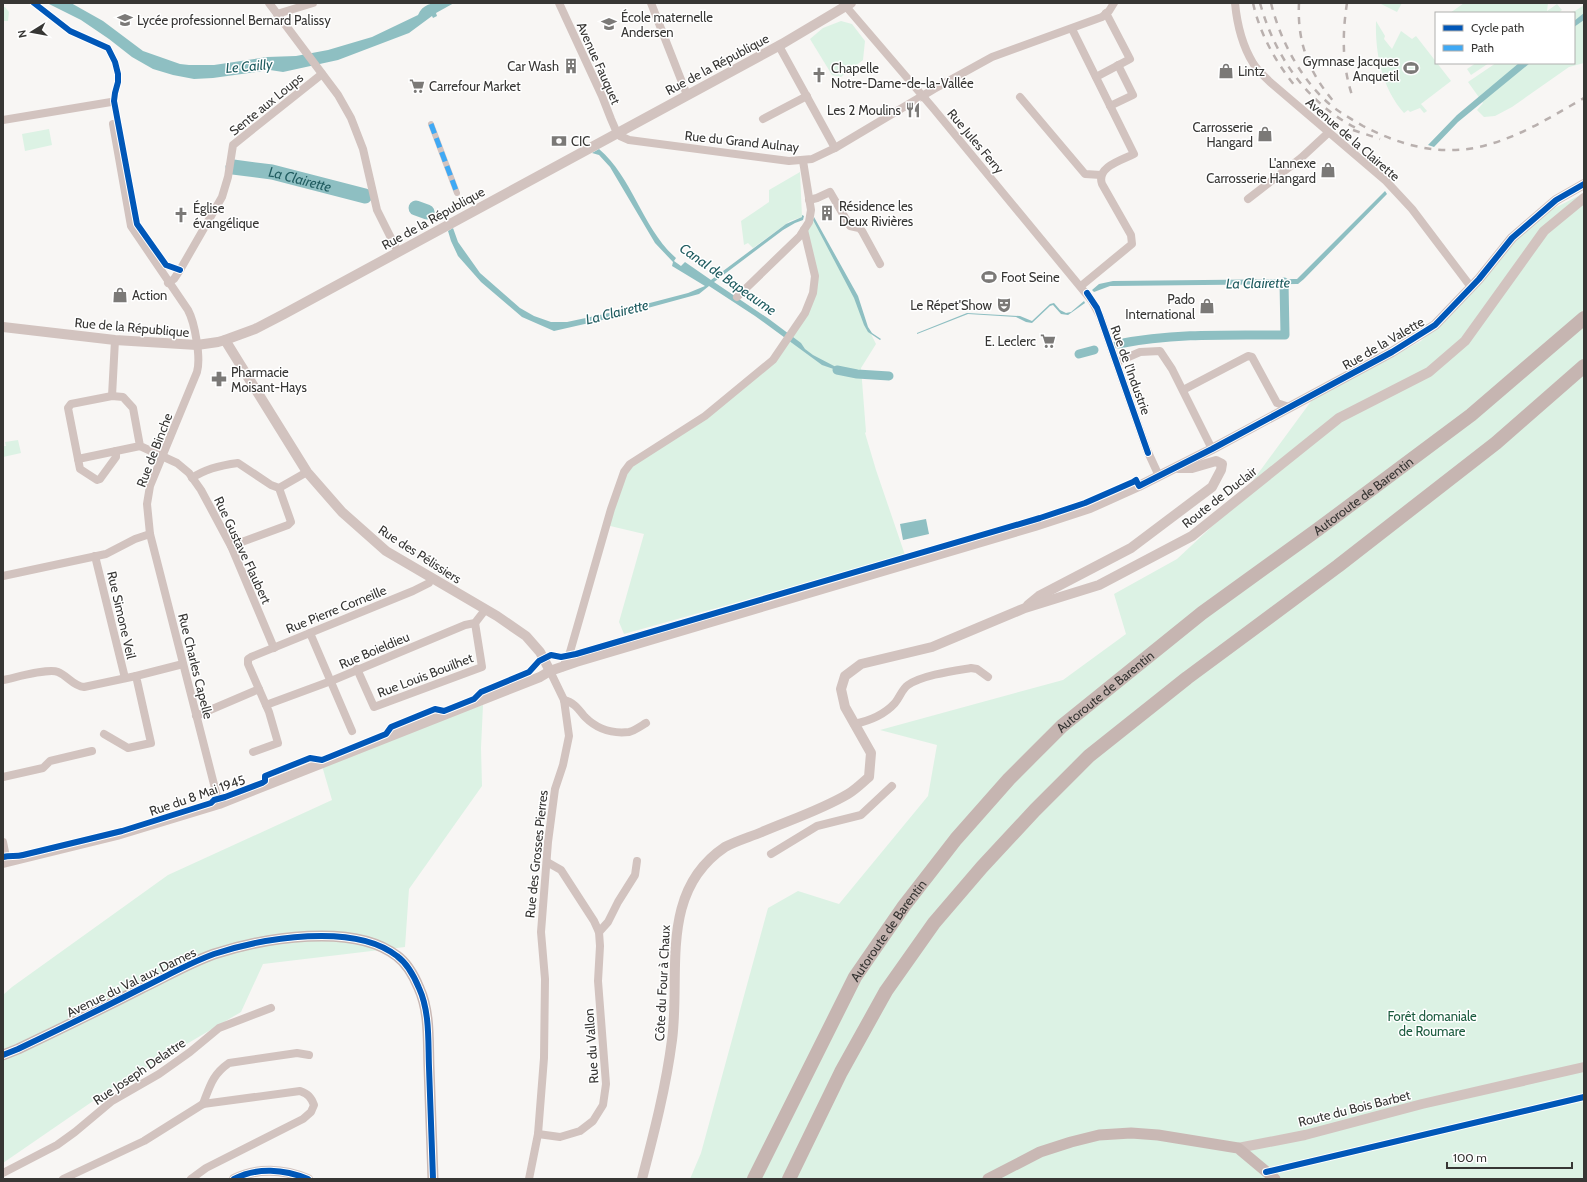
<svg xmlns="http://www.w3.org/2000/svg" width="1587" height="1182" font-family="Cabin,sans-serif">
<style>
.green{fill:#dcf2e4}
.water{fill:#8ebfc2}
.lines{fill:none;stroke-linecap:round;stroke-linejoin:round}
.canal{stroke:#8ebfc2;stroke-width:9}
.river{stroke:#8ebfc2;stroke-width:15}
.pedestrian{stroke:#d2c3bf;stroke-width:6}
.minor{stroke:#d2c3bf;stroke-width:8}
.tertiary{stroke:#d2c3bf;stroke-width:10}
.secondary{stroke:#c9b8b4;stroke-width:11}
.motorway{stroke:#c6b5b1;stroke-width:14}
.rail{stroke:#b9b0ae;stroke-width:2.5;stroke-dasharray:7 7;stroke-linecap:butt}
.quiet{stroke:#3fa9f5;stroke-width:5;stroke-dasharray:10 5;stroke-linecap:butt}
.cycleway-casing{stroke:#fff;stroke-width:8}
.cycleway{stroke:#0057b8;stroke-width:6}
.labels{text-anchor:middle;stroke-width:3;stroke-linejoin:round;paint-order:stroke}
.poi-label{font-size:13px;fill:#373634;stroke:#fff;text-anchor:start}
.street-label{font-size:13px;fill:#373634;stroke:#fff}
.park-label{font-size:13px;fill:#1b5b3e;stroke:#fff}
.water-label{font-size:14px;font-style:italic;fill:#215d61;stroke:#fff}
</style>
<rect width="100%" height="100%" fill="#f8f6f4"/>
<g class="green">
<polygon points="1379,3 1402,3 1397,12"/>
<polygon points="1464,3 1548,3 1547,11 1557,4 1562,10 1558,13 1450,13"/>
<polygon points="1584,5 1584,63 1569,67 1512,107 1495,116 1484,117 1477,110 1483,103 1468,82 1496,63 1574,63 1574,13 1569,13 1575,11"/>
<polygon points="3,7 5,7 9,12 8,21 3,21"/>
<polygon points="841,21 852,24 865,41 863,60 841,77 832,75 810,39 823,28"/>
<path d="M1376 21 1385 36 1384 39 1392 49 1401 31 1412 39 1416 36 1451 81 1421 104 1427 111 1424 113 1420 108 1410 112 1408 110 1404 113C1382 88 1375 54 1376 21Z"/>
<polygon points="1476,63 1489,63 1471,75 1467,69"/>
<polygon points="49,129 52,145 25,151 22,134"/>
<polygon points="800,172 802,217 790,221 753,248 748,243 744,245 741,221 769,202 769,190"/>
<polygon points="1584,193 1584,1179 690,1179 701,1153 768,908 798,891 839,904 928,796 937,745 880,730 1063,680 1126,634 1114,594 1177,559 1235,505 1312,400 1421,341 1537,217"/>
<polygon points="814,220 847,280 863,318 876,344 861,368 866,432 865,433 876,470 905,555 624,634 619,622 644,534 606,525 624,472 705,416 773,360 805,313 815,276 804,230"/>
<polygon points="18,440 21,453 3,457 3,446 6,446 5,442"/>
<polygon points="483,705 481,748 482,786 409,889 405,947 263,964 241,1012 112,1088 3,1163 3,995 12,987 168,875 332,800 320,759"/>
</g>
<g class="water">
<path d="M47 3H71L103 21 143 51 180 64 189 65H214L267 57 296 56 328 50 372 37 418 15C424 0 441 3 454 3L436 13 437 16 433 18 432 16 409 33 338 60 283 72 270 70 213 78 194 79 173 75 153 69 132 57 109 39 81 20Z"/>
<polygon points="1584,13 1584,20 1574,27 1574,21"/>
<polygon points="1519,63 1530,63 1458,122 1434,147 1428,145 1457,115"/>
<path d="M599 149C633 178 642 228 676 258L674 261 681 266 685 262 711 280 786 224 802 217V215L804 216 803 220 795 223 783 230 714 282 769 319 801 343 805 349 813 355 836 367 850 371 848 374 822 365 755 316 709 286 699 294 611 318 554 331 522 317 481 282 458 256 451 241 448 231 453 228 458 242 480 273 520 308 534 316 551 322H567L623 310 688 293 705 286 672 266 673 262 655 243 610 167 599 155 592 153Z"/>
<polygon points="1385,191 1387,194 1304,279 1298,284 1110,286 1094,292 1092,290 1099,284 1113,281 1297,279"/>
<polygon points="814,217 858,296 868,327 872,333 881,339 880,340 868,332 864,325 854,298 813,220"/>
<polygon points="1084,301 1085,303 1068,315 1061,314 1053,305 1050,306 1032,323 1026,322 1016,317 968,314 917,334 917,333 967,313 1020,316 1032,321 1050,304 1054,303 1060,310 1066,313 1071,312"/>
<polygon points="926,519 929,534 903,540 900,524"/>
</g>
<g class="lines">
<g class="canal">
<path d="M1118 344C1173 333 1229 335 1285 335L1284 282"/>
<polyline points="1079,354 1094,350"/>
<polyline points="837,370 857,374 889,376"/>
</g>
<g class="river">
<path id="s1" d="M233 167 272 172 365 196"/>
<polyline points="416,208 427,212"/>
</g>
<polyline class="pedestrian" points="431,124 457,193"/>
<g class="minor">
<polyline points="269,3 338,95 351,118 363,149 377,210 398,252"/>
<polyline points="559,3 602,96 611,119 617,133 620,136 629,140 789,161 812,159 835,148 934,89 992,57 1102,17 1109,11 1114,3"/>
<polyline points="651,3 687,95"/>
<polyline points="843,3 933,108 1092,301 1100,316 1147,450 1159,476"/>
<path d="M1235 3C1237 24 1242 45 1253 63 1257 70 1264 76 1270 82L1386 181 1412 209 1471 287"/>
<polyline points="277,14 313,3"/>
<path d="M1072 29 1134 154C1122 160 1096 167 1102 184L1131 235 1132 244 1081 286"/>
<polyline points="779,46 835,148"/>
<polyline points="1096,77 1130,59 1106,13"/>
<polyline points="1020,97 1085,174 1101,175"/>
<polyline points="1110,106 1133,95 1118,65"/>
<polyline points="763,119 807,96"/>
<polyline points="3,120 111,102"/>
<path d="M113 124 131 226 188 310C195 323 201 358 197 372L150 486 147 504 150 534 219 804"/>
<polyline points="1248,199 1301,158 1328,133"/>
<polyline points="809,200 817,198 830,192 850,226 859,228 862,231 880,264"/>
<polyline points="168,283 174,279 180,270 222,197 228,177 233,145 322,74"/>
<polyline points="737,297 800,236 809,222 811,210 803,161"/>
<polyline points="1117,362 1140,352 1160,351 1172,369 1212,449"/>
<polyline points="1183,390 1248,356 1252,357 1277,403 1289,407"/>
<polyline points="112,396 115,340"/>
<polyline points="140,446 133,408 123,397 112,396 71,404 68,408 78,459 140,446 177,463 189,473 201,490 231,546 274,648"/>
<polyline points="78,459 80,469 97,480 100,479 116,457 116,451"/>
<path d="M192 478C205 469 222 465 238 463L271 485 279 488 307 472"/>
<polyline points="231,546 288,525 291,522 290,519 279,488"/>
<polyline points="95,556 125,678"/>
<polyline points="3,576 106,554 135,539 150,534"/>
<polyline points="310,633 352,731"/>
<polyline points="563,667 570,652 611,509 624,472 630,464 705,416 773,360 805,313 813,293 815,276 804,230"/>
<polyline points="357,669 374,707 482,667 475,623"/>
<path d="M3 680C14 678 48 668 58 672 68 676 73 686 84 687L136 676"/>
<path d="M564 700C574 702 579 710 585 717 597 729 612 734 629 732 634 731 641 726 646 723"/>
<polyline points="266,705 331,681 465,625 475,623 485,610"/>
<polyline points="196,716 259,689"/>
<path d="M854 724C869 721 885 714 895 703 900 697 902 689 908 685 923 675 953 671 971 668L977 669 988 677"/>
<polyline points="104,734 128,748 151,743 136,676 183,664"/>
<polyline points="253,752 278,743 269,712 248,664 248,659 251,657 413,591 429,583 431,578"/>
<polyline points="3,777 43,768 50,761 92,751"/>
<polyline points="3,842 7,862"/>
<polyline points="771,854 817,826 861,815 892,786"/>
<polyline points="599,932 608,922 618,902 635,875 637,861"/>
<path d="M203 1104C210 1086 212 1075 229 1063L297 1053 309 1055"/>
<polyline points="538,1134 560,1137 580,1131 593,1121 603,1105 606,1084 598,981 600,946 599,932 594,921 561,870 547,862"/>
<polyline points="3,1173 57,1145 75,1132 112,1101 159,1074 190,1052 219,1028 271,1008"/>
<path d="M63 1179 144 1141 203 1104 300 1091C308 1094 311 1097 314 1105L311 1112 303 1119 206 1168 191 1179"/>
<polyline points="529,1179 538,1134 544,1058 545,979 541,932 548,842 555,789 563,765 569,736 564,700 550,671"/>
</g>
<g class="tertiary">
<polyline points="3,327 115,340 197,345 218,342 225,340 255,329 284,314 782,44 851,3"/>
<polyline points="225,340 307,472 342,512 386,551 497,616 526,636 540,652 550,671"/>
<polyline points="1028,605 1039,596 1131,548 1212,487 1221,470 1222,464 1216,461 1192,468 1178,468"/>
<polyline points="3,863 117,835 219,804 540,677 550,671 576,662 1035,526 1090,508 1139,486 1212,449 1392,352 1435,325 1479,279 1512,238 1556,200 1584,184"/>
<polyline points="1238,1148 1305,1135 1422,1104 1584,1067"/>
<path d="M234 1179C257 1167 284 1169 308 1179"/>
<path d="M642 1179C654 1133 666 1087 672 1040 681 973 658 892 725 847 736 841 750 837 762 832 790 820 821 810 848 794 855 790 862 783 869 777L871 753 845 707 841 689 845 676 861 664 932 647 1025 608 1099 585 1192 536 1339 418 1429 372 1465 341 1544 231 1584 198"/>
</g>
<g class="secondary">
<path d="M3 1055 18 1049C60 1029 101 1009 142 988 165 977 189 963 214 954 263 938 354 922 397 956 408 964 414 976 419 988 430 1012 428 1041 429 1067 430 1104 432 1142 433 1179"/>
<polyline points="988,1179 1040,1152 1071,1142 1099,1135 1131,1133 1158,1135 1238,1148 1275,1179"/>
</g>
<g class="motorway">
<path id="s2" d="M754 1179 855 977 904 906 956 839 1009 779 1062 726 1202 613 1317 530 1471 415 1584 318"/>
<polyline points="789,1179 841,1072 886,991 934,923 982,867 1035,810 1089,756 1187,678 1338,566 1496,443 1584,366"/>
</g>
<g class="rail">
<path d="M1253 3C1260 34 1275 61 1295 86"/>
<path d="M1260 3C1275 57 1308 105 1360 130"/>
<path d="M1271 3C1279 36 1297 72 1321 96 1333 109 1348 117 1363 126 1398 144 1434 155 1474 148 1515 140 1549 118 1584 98"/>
<path d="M1299 3C1297 43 1309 73 1335 103"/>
<path d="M1347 3C1342 35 1342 67 1353 98"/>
<polyline points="1353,130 1380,139"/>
</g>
<polyline class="quiet" points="431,124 457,193"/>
<g class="cycleway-casing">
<g id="cycleway">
<polyline points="34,3 70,31 108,48 115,62 118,74 118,82 115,93 114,101 137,224 166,265 180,270"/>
<polyline points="1087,293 1097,308 1100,316 1148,453"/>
<path d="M3 857C10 855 16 857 23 855L122 831 211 803 214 800 225 797 262 783 265 781V776L310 758 322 760 386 734 391 727 435 709 444 711 474 699 481 692 529 672 539 661 551 655 561 657 576 654 1040 518 1085 503 1133 482 1136 480 1139 486 1212 449 1392 352 1435 325 1479 279 1512 238 1556 200 1584 184"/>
<path d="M3 1055 18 1049C60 1029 101 1009 142 988 165 977 189 963 214 954 263 938 354 922 397 956 408 964 414 976 419 988 430 1012 428 1041 429 1067 430 1104 432 1142 433 1179"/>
<polyline points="1266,1172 1584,1097"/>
<path d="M234 1179C257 1167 284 1169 308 1179"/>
</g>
</g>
<use href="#cycleway" class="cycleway"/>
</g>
<defs>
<g id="school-bare" transform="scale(1.2)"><path d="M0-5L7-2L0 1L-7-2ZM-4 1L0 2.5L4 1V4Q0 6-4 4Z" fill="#7b7977" stroke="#fff" stroke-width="2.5" paint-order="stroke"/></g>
<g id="building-bare" transform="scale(1.2)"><path d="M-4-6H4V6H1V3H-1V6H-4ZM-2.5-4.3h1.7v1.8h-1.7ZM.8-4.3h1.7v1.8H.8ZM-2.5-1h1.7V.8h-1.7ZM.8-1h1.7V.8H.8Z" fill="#7b7977" stroke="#fff" stroke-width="2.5" paint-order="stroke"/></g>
<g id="stadium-bare" transform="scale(1.2)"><path d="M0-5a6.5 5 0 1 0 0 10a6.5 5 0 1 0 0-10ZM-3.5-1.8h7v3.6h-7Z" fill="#7b7977" stroke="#fff" stroke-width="2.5" paint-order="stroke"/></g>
<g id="shop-bare" transform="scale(1.2)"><path d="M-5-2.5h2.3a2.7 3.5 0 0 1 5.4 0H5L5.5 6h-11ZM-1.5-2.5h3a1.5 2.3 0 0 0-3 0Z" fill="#7b7977" stroke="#fff" stroke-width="2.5" paint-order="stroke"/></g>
<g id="church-bare" transform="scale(1.2)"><path d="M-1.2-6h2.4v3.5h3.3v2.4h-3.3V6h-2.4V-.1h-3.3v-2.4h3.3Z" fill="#7b7977" stroke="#fff" stroke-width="2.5" paint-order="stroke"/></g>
<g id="supermarket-bare" transform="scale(1.2)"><path d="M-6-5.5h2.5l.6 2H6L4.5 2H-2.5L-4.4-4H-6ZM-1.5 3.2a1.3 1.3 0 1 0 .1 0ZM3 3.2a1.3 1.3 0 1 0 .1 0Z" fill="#7b7977" stroke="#fff" stroke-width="2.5" paint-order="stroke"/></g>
<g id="restaurant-bare" transform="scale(1.2)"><path d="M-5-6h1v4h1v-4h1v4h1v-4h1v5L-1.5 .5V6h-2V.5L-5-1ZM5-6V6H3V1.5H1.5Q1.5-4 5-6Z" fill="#7b7977" stroke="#fff" stroke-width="2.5" paint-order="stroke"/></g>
<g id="bank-bare" transform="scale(1.2)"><path d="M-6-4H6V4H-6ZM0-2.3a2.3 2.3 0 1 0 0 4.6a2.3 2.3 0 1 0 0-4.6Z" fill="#7b7977" stroke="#fff" stroke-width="2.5" paint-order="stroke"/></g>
<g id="theatre-bare" transform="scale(1.2)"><path d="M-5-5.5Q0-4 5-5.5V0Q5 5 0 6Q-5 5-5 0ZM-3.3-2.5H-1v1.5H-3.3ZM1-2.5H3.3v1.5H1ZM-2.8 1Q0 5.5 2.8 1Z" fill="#7b7977" stroke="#fff" stroke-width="2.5" paint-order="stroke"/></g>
<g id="pharmacy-bare" transform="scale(1.2)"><path d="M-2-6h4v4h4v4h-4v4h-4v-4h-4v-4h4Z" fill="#7b7977" stroke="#fff" stroke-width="2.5" paint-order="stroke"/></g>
</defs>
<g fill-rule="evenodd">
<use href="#school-bare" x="125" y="20"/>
<use href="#school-bare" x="609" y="24"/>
<use href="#building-bare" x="571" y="66"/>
<use href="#stadium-bare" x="1411" y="68"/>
<use href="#shop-bare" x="1226" y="71"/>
<use href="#church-bare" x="819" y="75"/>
<use href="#supermarket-bare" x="417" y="86"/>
<use href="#restaurant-bare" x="913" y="110"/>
<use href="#shop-bare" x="1265" y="134"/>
<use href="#bank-bare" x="559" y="141"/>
<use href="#shop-bare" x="1328" y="170"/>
<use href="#building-bare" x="827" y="213"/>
<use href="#church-bare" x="181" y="215"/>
<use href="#stadium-bare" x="989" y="277"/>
<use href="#shop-bare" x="120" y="295"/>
<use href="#theatre-bare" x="1004" y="305"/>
<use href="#shop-bare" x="1207" y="306"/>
<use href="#supermarket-bare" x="1048" y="341"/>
<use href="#pharmacy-bare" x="219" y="379"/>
</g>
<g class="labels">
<g class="poi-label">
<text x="621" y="22">École maternelle<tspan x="621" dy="15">Andersen</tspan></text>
<text x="137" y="25">Lycée professionnel Bernard Palissy</text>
<text x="1399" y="66" text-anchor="end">Gymnase Jacques<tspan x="1399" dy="15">Anquetil</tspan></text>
<text x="559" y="71" text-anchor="end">Car Wash</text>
<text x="831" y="73">Chapelle<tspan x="831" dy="15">Notre-Dame-de-la-Vallée</tspan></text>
<text x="1238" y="76">Lintz</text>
<text x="429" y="91">Carrefour Market</text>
<text x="901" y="115" text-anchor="end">Les 2 Moulins</text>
<text x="1253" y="132" text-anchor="end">Carrosserie<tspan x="1253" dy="15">Hangard</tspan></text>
<text x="571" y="146">CIC</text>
<text x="1316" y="168" text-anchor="end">L'annexe<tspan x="1316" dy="15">Carrosserie Hangard</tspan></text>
<text x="839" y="211">Résidence les<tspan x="839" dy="15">Deux Rivières</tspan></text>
<text x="193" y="213">Église<tspan x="193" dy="15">évangélique</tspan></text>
<text x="1001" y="282">Foot Seine</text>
<text x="132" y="300">Action</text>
<text x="1195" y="304" text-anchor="end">Pado<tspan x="1195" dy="15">International</tspan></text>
<text x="992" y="310" text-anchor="end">Le Répet'Show</text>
<text x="1036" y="346" text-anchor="end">E. Leclerc</text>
<text x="231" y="377">Pharmacie<tspan x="231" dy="15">Moisant-Hays</tspan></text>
</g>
<g class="street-label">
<text transform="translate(599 63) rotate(66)" y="5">Avenue Fauquet</text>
<text transform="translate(717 64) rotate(-28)" y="5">Rue de la République</text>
<text transform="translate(266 104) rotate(-39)" y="5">Sente aux Loups</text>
<text transform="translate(1353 139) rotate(41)" y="5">Avenue de la Clairette</text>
<text transform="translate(742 141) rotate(6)" y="5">Rue du Grand Aulnay</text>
<text transform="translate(976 141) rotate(50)" y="5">Rue Jules Ferry</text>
<text transform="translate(433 218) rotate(-29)" y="5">Rue de la République</text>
<text transform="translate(132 327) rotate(5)" y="5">Rue de la République</text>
<text transform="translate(1383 343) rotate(-30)" y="5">Rue de la Valette</text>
<text transform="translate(1131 370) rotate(70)" y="5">Rue de l'Industrie</text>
<text transform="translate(154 450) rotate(-69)" y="5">Rue de Binche</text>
<text dy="5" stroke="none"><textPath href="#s2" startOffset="931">Autoroute de Barentin</textPath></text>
<text transform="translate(1219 497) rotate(-38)" y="5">Route de Duclair</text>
<text transform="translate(243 550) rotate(65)" y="5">Rue Gustave Flaubert</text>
<text transform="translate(420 554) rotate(33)" y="5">Rue des Pélissiers</text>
<text transform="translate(336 609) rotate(-22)" y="5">Rue Pierre Corneille</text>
<text transform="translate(122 615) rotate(77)" y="5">Rue Simone Veil</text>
<text transform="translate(374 650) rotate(-23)" y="5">Rue Boieldieu</text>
<text transform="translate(196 666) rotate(76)" y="5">Rue Charles Capelle</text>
<text transform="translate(425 675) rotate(-21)" y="5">Rue Louis Bouilhet</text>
<text dy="5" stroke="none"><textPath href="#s2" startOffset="607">Autoroute de Barentin</textPath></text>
<text transform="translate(197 795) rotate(-19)" y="5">Rue du 8 Mai 1945</text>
<text transform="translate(536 854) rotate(-84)" y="5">Rue des Grosses Pierres</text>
<text dy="5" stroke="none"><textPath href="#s2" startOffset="283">Autoroute de Barentin</textPath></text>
<text transform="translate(131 982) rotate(-26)" y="5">Avenue du Val aux Dames</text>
<text transform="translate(662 983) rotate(-87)" y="5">Côte du Four à Chaux</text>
<text transform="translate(591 1046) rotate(-94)" y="5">Rue du Vallon</text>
<text transform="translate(139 1071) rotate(-34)" y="5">Rue Joseph Delattre</text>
<text transform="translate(1354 1108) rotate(-14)" y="5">Route du Bois Barbet</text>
</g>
<g class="park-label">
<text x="1432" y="1021">Forêt domaniale<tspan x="1432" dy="15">de Roumare</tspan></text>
</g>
<g class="water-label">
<text transform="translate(249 66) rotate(-5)" y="5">Le Cailly</text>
<text dy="5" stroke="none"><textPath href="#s1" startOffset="68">La Clairette</textPath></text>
<text transform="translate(728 279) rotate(35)" y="5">Canal de Bapeaume</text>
<text transform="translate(1258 283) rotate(-1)" y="5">La Clairette</text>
<text transform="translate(617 312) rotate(-14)" y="5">La Clairette</text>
</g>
</g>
<rect width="1587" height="1182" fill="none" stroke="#373634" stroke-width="8"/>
<rect x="1435" y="12" width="140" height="52" fill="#ffffff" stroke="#afafae"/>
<rect x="1443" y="25" width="20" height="6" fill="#0057b8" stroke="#afafae"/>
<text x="1471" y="32" font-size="12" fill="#373634">Cycle path</text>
<rect x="1443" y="45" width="20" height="6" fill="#3fa9f5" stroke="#afafae"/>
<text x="1471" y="52" font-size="12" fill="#373634">Path</text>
<g transform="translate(32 32) rotate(259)" stroke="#ffffff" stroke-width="3" paint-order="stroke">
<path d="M0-3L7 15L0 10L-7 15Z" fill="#373634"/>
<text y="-6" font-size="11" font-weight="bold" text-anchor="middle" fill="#373634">N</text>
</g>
<path d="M1447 1162v6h125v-6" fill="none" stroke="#373634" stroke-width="2"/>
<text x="1453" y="1162" font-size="12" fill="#373634" stroke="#ffffff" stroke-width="3" paint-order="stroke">100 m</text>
</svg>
